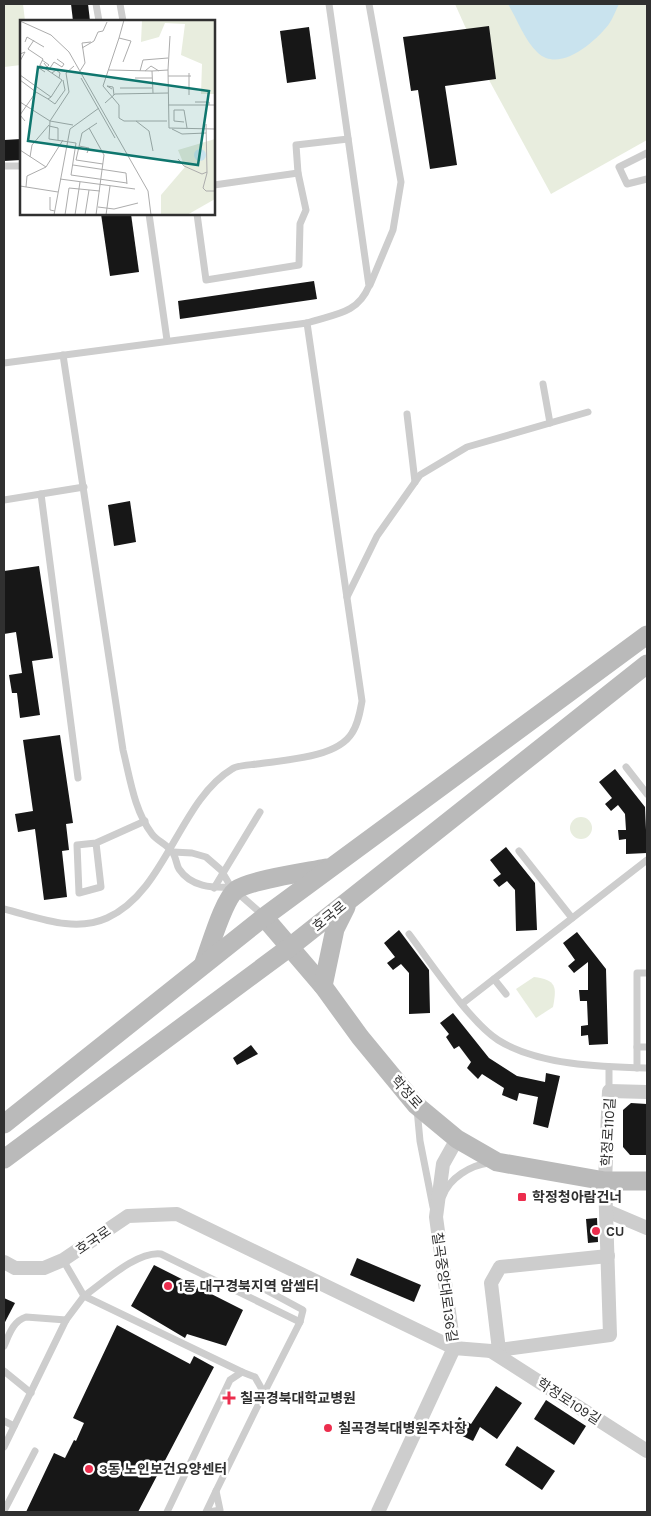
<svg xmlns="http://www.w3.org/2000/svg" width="651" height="1516" font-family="Karla,'Noto Sans KR',sans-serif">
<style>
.green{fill:#e8edde}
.water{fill:#c9e3ee}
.building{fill:#171717}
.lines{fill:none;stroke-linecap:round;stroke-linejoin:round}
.service{stroke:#cdcdcd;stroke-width:7}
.minor{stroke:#cdcdcd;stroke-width:14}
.secondary{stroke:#bababa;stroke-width:19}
.poi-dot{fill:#ec2d4d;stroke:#fff;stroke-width:2}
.labels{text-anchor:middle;stroke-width:5;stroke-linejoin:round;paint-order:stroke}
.street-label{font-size:14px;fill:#303030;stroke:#fff}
.poi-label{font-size:14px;font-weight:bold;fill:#303030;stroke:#fff;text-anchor:start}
.inset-road{fill:none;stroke:#acacac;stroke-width:1}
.view{fill:#0f766e;fill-opacity:0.15;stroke:#0f766e;stroke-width:2.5}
.inset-edge{fill:none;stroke:#303030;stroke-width:2.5}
</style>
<rect width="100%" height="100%" fill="#fff"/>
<g class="green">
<polygon points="4,4 23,4 25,21 21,21 21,65 4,67"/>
<polygon points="455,4 647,4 647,140 551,194 489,80"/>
<circle cx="581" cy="828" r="11"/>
<path d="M534 977C556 980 557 986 553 1007L536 1018 516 989Z"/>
</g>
<path class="water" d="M508 4H619C616 10 613 18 609 24 595 42 560 73 538 53 525 41 517 19 508 4Z"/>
<g class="building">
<polygon points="71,4 88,4 90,21 73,21"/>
<polygon points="489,26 496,79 445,86 457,165 430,169 418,90 411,91 403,37"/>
<polygon points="309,27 316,79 287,83 280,31"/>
<polygon points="21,139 21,160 4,161 4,140"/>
<polygon points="101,214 131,214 139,272 110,276"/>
<polygon points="314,281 317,299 180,319 178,301"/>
<polygon points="130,501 136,542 114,546 108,505"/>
<polygon points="39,566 53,658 32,661 40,715 20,718 17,693 12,693 9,675 22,673 16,632 4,634 4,571"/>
<polygon points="60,735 73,823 66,824 69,850 62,851 67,897 44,900 35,829 18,832 15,814 33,811 23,740"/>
<polygon points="615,769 645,807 647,853 626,854 626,839 619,840 618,830 626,830 625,814 618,805 611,811 605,804 612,798 599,782"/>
<polygon points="506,847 535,883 537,930 516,931 515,890 507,881 499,887 493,880 501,874 490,860"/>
<polygon points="399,930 429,970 430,1013 409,1014 409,973 401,964 393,970 387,963 395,957 384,943"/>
<polygon points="577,932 606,969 608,1044 589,1045 588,1035 581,1036 581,1026 588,1025 587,1001 580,1001 579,990 588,990 588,962 574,973 568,966 575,960 563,943"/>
<polygon points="453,1013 489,1058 517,1076 545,1082 546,1073 560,1076 548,1128 533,1124 538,1097 519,1093 517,1101 502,1095 504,1088 482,1074 478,1079 467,1068 471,1062 459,1046 454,1049 446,1037 449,1034 440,1023"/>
<polygon points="251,1045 258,1054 237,1065 233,1058"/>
<polygon points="631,1103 647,1104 647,1155 630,1155 623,1147 623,1110"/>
<polygon points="597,1218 598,1242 588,1243 586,1219"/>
<polygon points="357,1258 421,1285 414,1302 350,1275"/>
<polygon points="154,1265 243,1310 226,1346 187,1334 185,1338 131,1306"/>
<polygon points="4,1298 15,1303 4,1324"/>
<polygon points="117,1325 190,1364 194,1356 214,1367 138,1512 26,1512 54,1453 65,1458 74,1440 76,1441 84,1423 73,1418"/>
<polygon points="496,1386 522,1403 497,1439 480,1427 473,1441 452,1431 459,1417 471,1424"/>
<polygon points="546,1400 586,1426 574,1445 534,1419"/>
<polygon points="517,1446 555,1471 542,1490 505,1465"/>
</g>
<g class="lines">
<g class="service">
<polyline points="96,4 99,21"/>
<polyline points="120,4 123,21"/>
<polyline points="369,4 401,182 393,230 370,285"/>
<polyline points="647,153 619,167 627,184 647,179"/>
<polyline points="4,166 21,166"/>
<polyline points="214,185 298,173"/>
<polyline points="149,214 167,340"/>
<polyline points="197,214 206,280 299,265 300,224 306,210 298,173 296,145 348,139"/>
<path d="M63 355 123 750C130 778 134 810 152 834 157 841 167 844 172 852 176 856 176 864 179 869 191 887 212 888 231 887"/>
<path d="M4 363 307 323C333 314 357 315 369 286L329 4"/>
<polyline points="543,384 550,423"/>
<polyline points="407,414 415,482"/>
<polyline points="41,494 78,778"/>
<polyline points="4,500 84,487"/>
<polyline points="347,597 377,536 420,475 467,447 588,412"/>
<polyline points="626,767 647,794"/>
<polyline points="96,843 101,887 79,893 77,845 96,843 145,821"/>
<polyline points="519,851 572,918"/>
<polyline points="173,852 192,853 206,857 221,870 231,887 264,916"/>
<polyline points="214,888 260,812"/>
<path d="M4 909C37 917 74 933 107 918 166 892 179 801 232 769 238 765 250 765 257 764 284 760 337 758 352 733 358 724 360 712 362 701L307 323"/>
<path d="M409 934C431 963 470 1022 498 1040 538 1065 601 1067 647 1068"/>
<polyline points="494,979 506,994"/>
<polyline points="463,1003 647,860"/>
<polyline points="637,1047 647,1047"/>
<polyline points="637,1068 637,973 647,973"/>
<polyline points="609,1091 609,1067"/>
<polyline points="417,1109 420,1141 433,1207"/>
<path d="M443 1196C449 1178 471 1165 489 1163"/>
<path d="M63 1260 84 1296C104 1282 137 1251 161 1254L300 1322 264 1393"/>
<polyline points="266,1290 303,1310 300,1322"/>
<path d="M4 1346C9 1335 13 1321 26 1317L66 1320"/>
<polyline points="4,1371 31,1393"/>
<polyline points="4,1421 14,1426"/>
<polyline points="4,1447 66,1320 84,1296 242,1372"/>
<polyline points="4,1511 35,1451"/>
<polyline points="167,1512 230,1380 242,1372 255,1377 264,1393 216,1491 220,1510 209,1512"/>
<polyline points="206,1512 216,1491"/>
</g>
<g class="minor">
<polyline points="607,1211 647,1228"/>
<polyline points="4,1262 15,1268 44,1268 63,1260 128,1216 177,1214 454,1348 491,1351 610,1335 605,1181 609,1091 647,1092"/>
<polyline points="499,1350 491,1283 500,1267 608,1256"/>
<polyline points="491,1351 647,1451"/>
<polyline points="378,1512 454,1348 436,1217 443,1164 457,1139"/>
</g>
<g class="secondary">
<polyline points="264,917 323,986 360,1037 416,1105 457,1139 497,1162 605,1181 647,1181"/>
<path d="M203 965C210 948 223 900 236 890 250 880 306 872 326 868"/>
<polyline points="323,986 335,929 346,907"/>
<polyline points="4,1124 264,917 647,635"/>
<polyline points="4,1159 290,947 647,664"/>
</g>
</g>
<g class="poi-dot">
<rect x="517" y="1192" width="10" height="10" rx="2.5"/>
<circle cx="596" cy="1231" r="5"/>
<circle cx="168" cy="1286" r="5"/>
<path d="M226.5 1390.5h5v5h5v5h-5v5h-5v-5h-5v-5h5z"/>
<circle cx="328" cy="1428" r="5"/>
<circle cx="89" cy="1469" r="5"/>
</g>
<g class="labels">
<g class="street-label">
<text transform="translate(329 916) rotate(-39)" y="5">호국로</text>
<text transform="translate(407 1092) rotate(48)" y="5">학정로</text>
<text transform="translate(608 1132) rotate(-87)" y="5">학정로110길</text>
<text transform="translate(93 1240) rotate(-34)" y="5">호국로</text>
<text transform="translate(445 1287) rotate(82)" y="5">칠곡중앙대로136길</text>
<text transform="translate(569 1401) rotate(33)" y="5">학정로109길</text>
</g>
<g class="poi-label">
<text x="532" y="1202">학정청아람건너</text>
<text x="606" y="1236">CU</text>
<text x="178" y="1291">1동 대구경북지역 암셈터</text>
<text x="240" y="1403">칠곡경북대학교병원</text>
<text x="338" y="1433">칠곡경북대병원주차장</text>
<text x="99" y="1474">3동 노인보건요양센터</text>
</g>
</g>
<g transform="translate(20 20)">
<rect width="195" height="195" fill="#fff"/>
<path d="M122 0H195V74H181L182 44 161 35 165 4 145 3 139 17 121 22ZM195 119V179L167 195H141V175L165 147 158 130Z" fill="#e8edde"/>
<path d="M174 135a6 6 0 1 1 12 0a6 6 0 1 1-12 0Z" fill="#c9e3ee"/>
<path class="inset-road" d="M0 1 31 15 49 32 128 171 131 195M99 18 104 0M14 20 8 29 23 39 20 45M5 22 7 17 24 27M62 28 74 21 78 12 83 11 87 2M0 34 5 32 0 41M22 40 29 45 27 47 24 43M103 42 111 21 99 18 83 66 99 85V98L104 101H147M54 46 46 53 49 72 30 101 29 119 56 123 51 155 107 163M89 50 132 51 133 73M148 50 150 16M28 51 34 42 42 47 44 44 37 39M60 51 65 43 62 23 71 22M120 51 123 40 148 38M125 51 131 46 139 51M132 51 148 50 149 108 195 109M25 52 19 48 20 45 42 60 31 77M32 53 36 50 40 53 39 58M0 55 31 77 28 79 16 72 0 60M148 56H171M61 58 95 118M115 58H132M100 68H132M92 69 87 66 93 67 94 75M169 75V53M28 79 35 84 45 70 43 60M0 82 30 101 53 105M175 82H189V85M85 83 95 74 148 73M148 85H195M5 101 0 95 16 72M116 101 129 111 133 131M164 102 154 101V90H164L167 108M77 103 62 113 56 140 83 144M186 104 187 153 183 168 186 171H195M29 106 38 108V120M69 108 84 135 76 195M152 109 162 114 186 113M59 126 69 128 67 133M0 130 26 147M10 137 12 125 29 105M161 142 158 139 164 146 182 154 187 152M53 145 106 153 107 164M40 159 115 169M0 166 38 172M6 167 7 156 26 147 43 120M30 177V190L35 191M78 187 94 189 118 183M34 195 50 109 79 88M45 195 49 168 80 171M55 195 60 162M65 195 69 170M86 195 90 166"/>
<path class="view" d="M18 47 189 71 178 145 8 121Z"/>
<rect width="195" height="195" class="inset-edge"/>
</g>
<rect width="651" height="1516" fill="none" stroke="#303030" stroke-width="10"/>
</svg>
